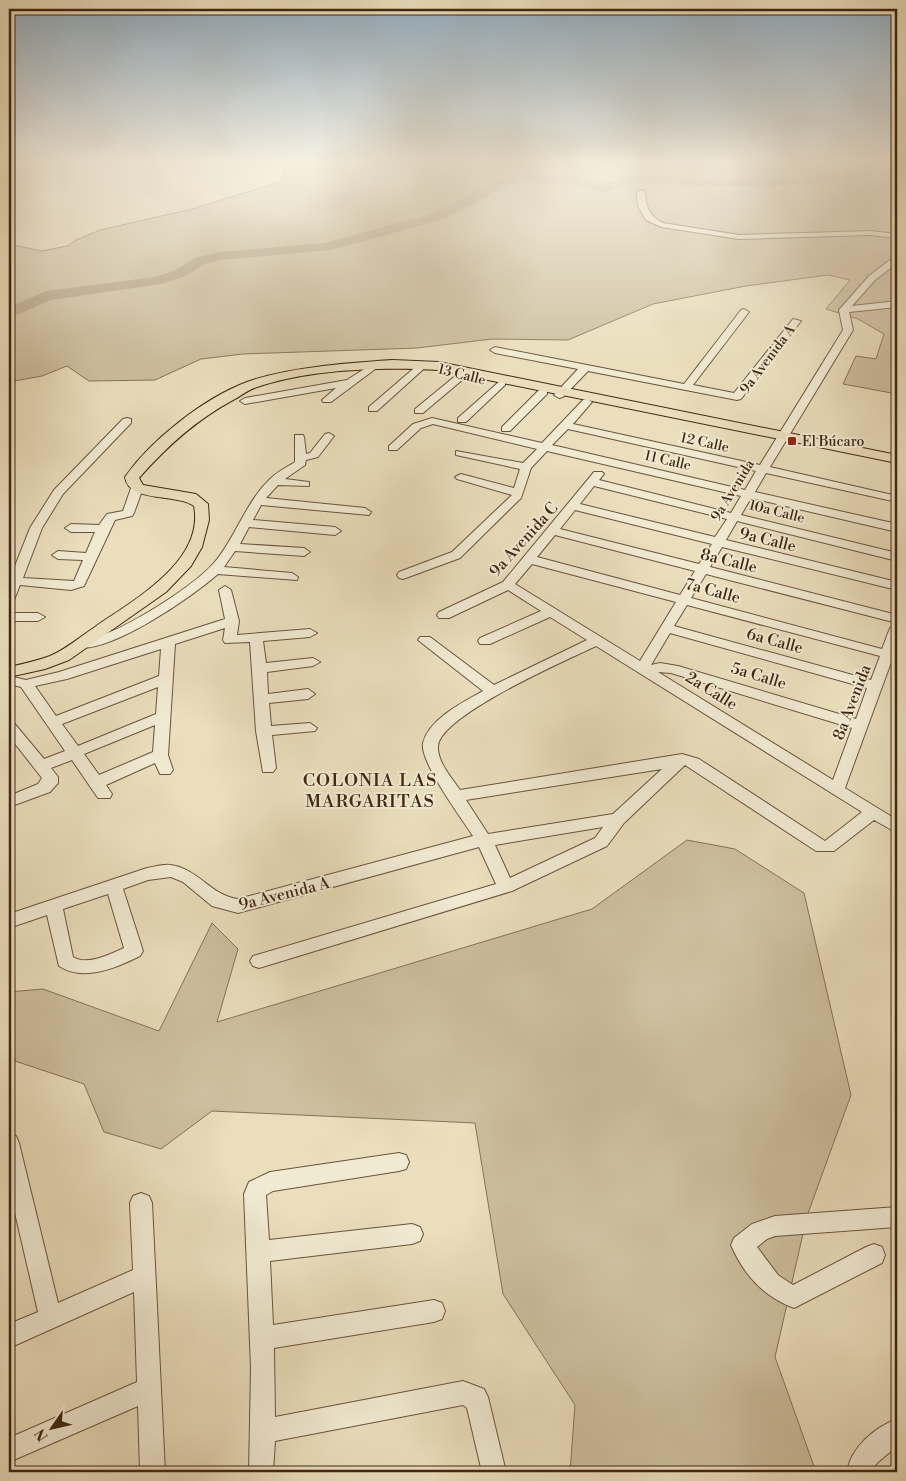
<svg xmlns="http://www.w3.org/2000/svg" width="906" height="1481" font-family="'Libre Bodoni',serif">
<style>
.green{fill:#cdbf9f;stroke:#867259}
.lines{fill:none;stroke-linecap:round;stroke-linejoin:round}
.river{fill:#b09f83;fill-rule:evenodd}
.minor-casing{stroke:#6a543d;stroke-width:2}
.major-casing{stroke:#402613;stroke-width:2}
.minor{fill:#f1ead3;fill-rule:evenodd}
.major{fill:#eadebc;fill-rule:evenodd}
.poi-dot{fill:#8f2418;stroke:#f1ead3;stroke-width:2}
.labels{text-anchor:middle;stroke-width:4;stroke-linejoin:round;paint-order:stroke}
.far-street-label{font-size:14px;fill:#402613;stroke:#f1ead3}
.far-poi-label{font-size:14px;fill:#402613;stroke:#f1ead3;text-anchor:start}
.street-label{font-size:16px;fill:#402613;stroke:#f1ead3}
.neighbourhood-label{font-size:18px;letter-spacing:1px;fill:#402613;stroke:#f1ead3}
</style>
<rect width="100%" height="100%" fill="#eadebc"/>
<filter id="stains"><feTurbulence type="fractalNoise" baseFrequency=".004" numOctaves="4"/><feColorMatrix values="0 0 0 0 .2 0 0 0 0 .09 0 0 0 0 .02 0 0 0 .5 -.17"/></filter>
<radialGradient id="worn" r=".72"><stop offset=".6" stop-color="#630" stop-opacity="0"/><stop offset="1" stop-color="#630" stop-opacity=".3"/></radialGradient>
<g class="green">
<polygon points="286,160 897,160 897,394 843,384 856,356 876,359 884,334 858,319 826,309 850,280 828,275 746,286 653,304 568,340 492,339 417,348 243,354 201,359 155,380 89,381 67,366 42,376 9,382 9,244 42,251 67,246 76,240 100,230 192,209 280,182 287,166"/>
<polygon points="687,840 735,849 804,893 851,1095 807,1216 775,1357 816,1472 570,1472 575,1405 503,1294 475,1123 212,1111 161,1149 104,1132 84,1084 9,1059 9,992 43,989 159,1031 212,923 238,949 217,1022 592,909"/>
</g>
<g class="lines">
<path class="river" d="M865 160H877V169C856 194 677 185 639 183L626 184 605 193 572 183H519L509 185 444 219 331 250 220 260 205 264 184 277 161 284 51 300 9 318V307L47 291 154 277 174 271 195 258 220 252 325 243 434 213 501 179 519 175H573L604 185C645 167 690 181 732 180 772 179 811 176 851 173L865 167Z"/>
<g class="minor-casing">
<g id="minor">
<path d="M641 190 645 192C646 207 649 216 663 223L739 235 871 231 897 234V238L871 235 739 239 661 227 646 220 638 206 637 192Z"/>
<path d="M894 257H897V263L875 280 852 306 897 301V307L849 312 853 330 770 467 897 496V502L766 473 755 492 897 524V532L751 498 741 515 897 553V561L737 521 726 540 897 582V590L722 547 710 567 897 615V623L706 574 691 598 882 649 890 628 897 624V646L845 788 897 820V833L874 820 834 851H816L685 765 624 823 607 846 512 891 259 968 253 966 250 961 253 956 496 884 479 847 238 913 212 906 183 882 171 877 148 880 123 889 143 951 140 956C116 968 83 982 59 966L47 915 9 928V914L147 868C154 867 163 864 170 865 198 868 211 896 238 899L473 836C462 819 419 761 423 743 429 719 463 702 483 691L418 640 420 637H430L494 685 587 640 550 617 490 644H480L478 641 480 638 541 611 508 590 449 618H439L437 615 439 612 503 582 594 472H602L604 474 599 480 731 513 741 496 547 451 531 468 521 498 460 558 403 579 399 578 397 575 399 572 452 552 512 495 457 479 455 477 461 474 514 488 520 469 456 455V451L523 463 537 449 433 424 421 428 397 450H389V446L413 424 432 418 542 443 583 400 587 399 592 402 573 424 760 465 843 330 839 310 869 276ZM568 429 756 471 745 490 552 445ZM594 486 727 519 715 537 580 504ZM575 510 712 544 699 564 560 529ZM555 535 695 571 680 595 537 557ZM532 564 676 602 640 661 515 584ZM687 605 880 656 871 680 674 626ZM670 633 867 688 856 719 678 666 660 663 651 665ZM596 646 862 812 825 841 699 759 682 754 460 790C452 778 437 762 438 746 440 715 567 660 596 646ZM658 672 671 673 852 728 833 780ZM662 769 613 814 488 834 466 800ZM603 827 595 838 510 878 495 845ZM108 894 124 948C111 954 87 966 73 957L63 909Z"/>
<polygon points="744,309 749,312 693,385 734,393 793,319 801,321 741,399 737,400 588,371 563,397 559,398 554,395 578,369 495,353 490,350 495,347 684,384 741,310"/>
<polygon points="375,362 380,365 378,367 331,402 323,402 322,400 336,388 245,404 240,401 245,398 347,380"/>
<polygon points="420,363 428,365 377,411 369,411 369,407"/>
<polygon points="459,373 468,375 423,413 415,413 415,409"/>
<polygon points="501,380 505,381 505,385 466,422 458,422 458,418"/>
<polygon points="543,389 547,390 547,394 510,431 502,431 502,427 539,390"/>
<polygon points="127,418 131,419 131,423 63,494 42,528 23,578 74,581 83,560 58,559 52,555 58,551 86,553 95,532 71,532 65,528 71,524 99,525 107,514 123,511 131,488 137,485 143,488 134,513 132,516 115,520 84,586 71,590 20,585 14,600 9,601 9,576 11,576 30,528 54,490 123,419"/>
<path d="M329 433 334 436 318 457 306 460 305 465 285 479 309 482V486L278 485 266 498 365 508 371 512 369 515 261 505 253 520 335 527 341 531 335 535 249 527 240 544 304 548 310 552 304 556 235 551 224 567 292 573 298 577 297 580 218 574C193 596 109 655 76 647L74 644 76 641C81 640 86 640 91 639 123 631 199 584 218 558 237 533 247 501 270 479 277 472 287 467 295 462V435H303L304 437 306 454 310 453 325 434Z"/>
<path d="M225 586 231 590 239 621 237 635 310 629 317 633 310 637 263 641 266 663 313 658 320 662 313 666 267 672 268 694 308 689 315 694 308 699 269 703 271 726 310 723 317 728 315 731 272 735 276 768 273 772H263L256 731 250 642 225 643 223 640 225 628 175 644 168 755 173 770 170 774H160L155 763 106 785 112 794 110 798H98L72 760 51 768 58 777V783L50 792 9 807V796L38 784 42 778 9 736V721L14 723 44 759 65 751 21 687 9 684V676L26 680 59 672 225 619 219 590ZM161 649 159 676 56 716 35 686 67 679ZM158 687 156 714 78 746 62 724ZM155 725 153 752 99 775 84 754Z"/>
<polygon points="9,613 38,613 45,617 38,621 9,621"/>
<polygon points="9,1134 16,1136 19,1143 58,1303 133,1270 130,1203 133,1196 141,1193 149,1196 152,1203 165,1472 140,1472 138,1406 9,1462 9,1438 137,1382 134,1292 9,1348 9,1324 38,1312 9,1187"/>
<polygon points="399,1153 406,1155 409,1162 406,1169 399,1171 273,1191 266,1195 269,1240 412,1224 420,1227 423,1234 420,1241 412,1244 270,1261 273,1325 434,1300 442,1303 445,1311 442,1319 434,1322 274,1348 275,1417 463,1381 484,1389 488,1397 506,1472 482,1472 467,1408 463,1405 275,1441 273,1472 249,1472 251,1368 244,1194 249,1182 270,1172"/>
<path d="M897 1207V1227L775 1236 767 1239 757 1247 778 1275 793 1285 866 1247 874 1244 882 1247 885 1255 882 1263 794 1308C763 1296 744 1275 731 1245L734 1238 752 1224 775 1216Z"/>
<path d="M897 1419V1446L877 1463 871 1472H847C851 1447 874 1428 897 1419Z"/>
</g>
</g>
<g class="major-casing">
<path id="major" d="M393 360 439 362 897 455V463L439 370C381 367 312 369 257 387 248 390 241 396 233 400 196 420 167 446 139 478L143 485 196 494 208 504 209 520 202 547 191 566 166 592 69 660 45 669 9 677V667C23 664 36 661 50 656 66 649 80 637 95 627 132 601 205 562 194 506 176 493 128 503 125 477 151 440 204 398 247 382 288 367 349 363 393 360Z"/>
</g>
<use href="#minor" class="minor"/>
<use href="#major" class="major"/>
</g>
<linearGradient id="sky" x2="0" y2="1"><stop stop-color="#91acc0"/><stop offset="0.44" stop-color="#f6f0e1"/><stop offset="1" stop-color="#f6f0e1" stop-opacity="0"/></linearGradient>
<rect width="906" height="367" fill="url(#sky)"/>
<rect class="poi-dot" x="787" y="436" width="10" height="10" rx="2.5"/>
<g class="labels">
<g class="far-street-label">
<text transform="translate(767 359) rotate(-53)" y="5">9a Avenida A</text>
<text transform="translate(462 374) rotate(14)" y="5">13 Calle</text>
<text transform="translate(705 442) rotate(12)" y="5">12 Calle</text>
<text transform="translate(668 460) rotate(13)" y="5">11 Calle</text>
<text transform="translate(732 490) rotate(-58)" y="5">9a Avenida</text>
<text transform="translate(777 511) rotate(14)" y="5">10a Calle</text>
</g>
<g class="far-poi-label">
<text x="802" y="446">El Búcaro</text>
</g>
<g class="street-label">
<text transform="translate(523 539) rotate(-48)" y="6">9a Avenida C</text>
<text transform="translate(768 539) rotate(14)" y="6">9a Calle</text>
<text transform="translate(729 560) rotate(14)" y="6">8a Calle</text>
<text transform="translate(713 590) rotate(15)" y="6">7a Calle</text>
<text transform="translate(775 640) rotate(15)" y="6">6a Calle</text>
<text transform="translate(759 675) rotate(17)" y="6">5a Calle</text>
<text transform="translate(712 690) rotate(32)" y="6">2a Calle</text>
<text transform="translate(851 702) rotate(-69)" y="6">8a Avenida</text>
<text transform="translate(284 893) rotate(-14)" y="6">9a Avenida A</text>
</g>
<g class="neighbourhood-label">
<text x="370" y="786">COLONIA LAS<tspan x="370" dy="21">MARGARITAS</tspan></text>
</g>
</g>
<rect width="906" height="1481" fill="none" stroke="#eadebc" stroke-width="30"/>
<rect x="10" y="10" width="886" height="1461" fill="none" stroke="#402613" stroke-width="2.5"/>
<rect x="15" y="15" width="876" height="1451" fill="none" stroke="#402613"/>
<g transform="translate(52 1428) rotate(236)" stroke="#f1ead3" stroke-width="4" paint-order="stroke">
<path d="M0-4L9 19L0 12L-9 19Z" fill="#402613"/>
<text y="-8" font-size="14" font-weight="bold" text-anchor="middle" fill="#402613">N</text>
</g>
<rect width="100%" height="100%" filter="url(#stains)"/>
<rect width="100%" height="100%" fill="url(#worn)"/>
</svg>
